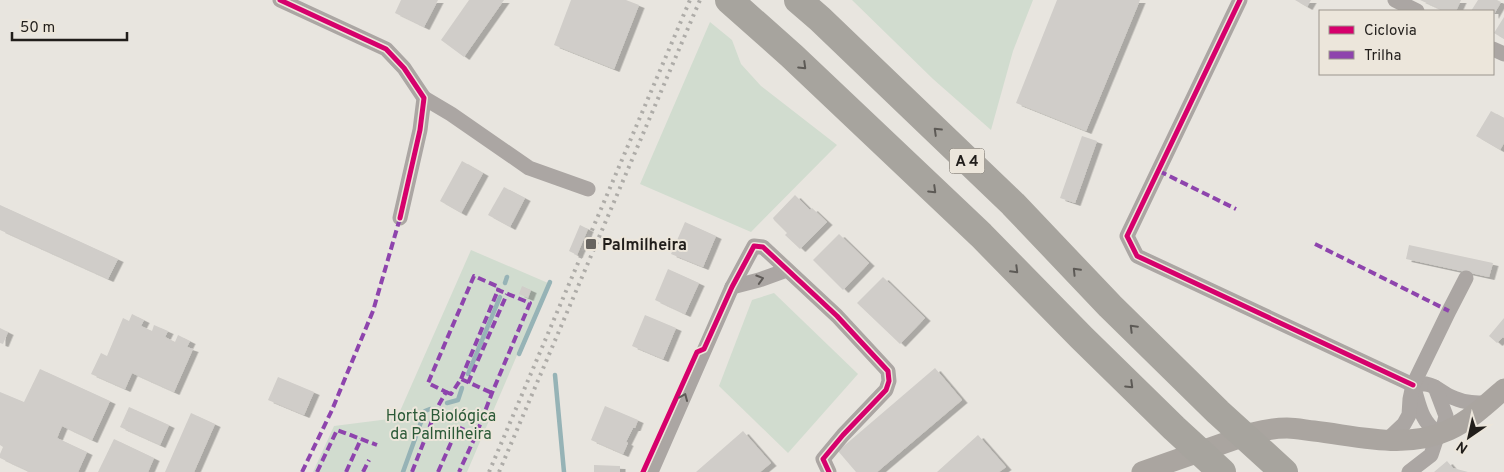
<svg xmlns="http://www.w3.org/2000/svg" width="1504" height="472" font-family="Overpass,sans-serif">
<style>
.green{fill:#d1dccf}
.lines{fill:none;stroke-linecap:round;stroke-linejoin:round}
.stream{stroke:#96b3b6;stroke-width:4.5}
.building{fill:#d0cdc9;filter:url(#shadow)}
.street{stroke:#aba6a3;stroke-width:15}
.secondary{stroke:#aaa5a0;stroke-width:21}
.highway{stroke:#a7a49e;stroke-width:28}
.rail{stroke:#aeaca8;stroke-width:4;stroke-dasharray:2.5 5;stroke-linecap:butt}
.quiet{stroke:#8e44ad;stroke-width:4;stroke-dasharray:8 4;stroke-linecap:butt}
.cycleway-casing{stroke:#ece6db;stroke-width:8}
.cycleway{stroke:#d6006c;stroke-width:5}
.oneway{stroke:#5d5a56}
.oneway2{stroke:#5f5b58}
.poi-dot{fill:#676460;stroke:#ece6db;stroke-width:2}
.labels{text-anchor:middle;stroke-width:4;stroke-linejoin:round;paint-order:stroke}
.shield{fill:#ece6db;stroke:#5e5a55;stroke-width:1}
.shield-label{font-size:15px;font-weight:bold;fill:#211e1b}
.poi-label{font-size:16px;font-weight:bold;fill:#211e1b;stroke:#ece6db;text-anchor:start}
.park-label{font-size:16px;fill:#2c5a38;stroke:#ece6db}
</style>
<defs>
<filter id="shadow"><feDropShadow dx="5.5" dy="3" stdDeviation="0" flood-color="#0004"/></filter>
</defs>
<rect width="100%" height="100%" fill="#e8e5df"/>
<g class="green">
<polygon points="852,0 1033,0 1013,51 991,130 933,79"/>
<polygon points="710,22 732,40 741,64 761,86 837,145 751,232 640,184"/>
<polygon points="471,250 548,283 467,472 313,472 334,426 397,418"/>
<polygon points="774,293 858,374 788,453 719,386 752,300"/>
</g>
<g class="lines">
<g class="stream">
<polyline points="505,283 507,277"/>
<polyline points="519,354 550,282"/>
<polyline points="468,374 500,297"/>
<polyline points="555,375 564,472"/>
<polyline points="447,403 458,400 462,388"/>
<polyline points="403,472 425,411 430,409"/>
</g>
</g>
<g class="building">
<polygon points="401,0 438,0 424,27 395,13"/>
<polygon points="469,0 504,0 464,57 441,40"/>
<polygon points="571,0 626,0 639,5 614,69 554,45"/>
<polygon points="1057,0 1140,0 1086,131 1016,103"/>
<polygon points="1295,0 1311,0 1307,7"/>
<polygon points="1420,0 1461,0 1456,11 1444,11"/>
<polygon points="1478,0 1497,0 1501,2 1493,16 1493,11 1471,11"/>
<polygon points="1504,17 1504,39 1494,33"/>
<polygon points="1491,111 1504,118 1504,143 1500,150 1476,136"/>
<polygon points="1082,136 1097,141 1075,203 1060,198"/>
<polygon points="462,161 483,173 461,213 440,201"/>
<polygon points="504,187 525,198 510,227 488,215"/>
<polygon points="795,195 810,210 812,208 827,222 800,249 785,235 787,233 774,220 773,218"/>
<polygon points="0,205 118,259 108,279 0,230"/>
<polygon points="685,222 716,236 703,267 671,254"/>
<polygon points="580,225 588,229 577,255 569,251"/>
<polygon points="839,234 869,263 843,290 813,260"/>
<polygon points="1409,245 1493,263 1489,277 1406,259"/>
<polygon points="668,269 699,283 685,314 655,300"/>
<polygon points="883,277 925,318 900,344 857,303"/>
<polygon points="522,286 531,290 528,298 519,294"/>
<polygon points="132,314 144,320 141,326 152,331 154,325 168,331 165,337 175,342 178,335 190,341 187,347 193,349 174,392 132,373 125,389 91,374 101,353 107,356 123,318 129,321"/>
<polygon points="645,315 676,328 663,359 632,346"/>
<polygon points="1504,318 1504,338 1503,337 1497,343 1489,336"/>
<polygon points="0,328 8,332 3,344 0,343"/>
<polygon points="935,368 962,400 877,472 856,472 838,451"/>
<polygon points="40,369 110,401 92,440 62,426 57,438 87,452 78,472 30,472 0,458 0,454 3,447 0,445 0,392 24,402"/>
<polygon points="278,377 314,392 304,415 268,400"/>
<polygon points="605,406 638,420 635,428 633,428 626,442 628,443 623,454 591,440"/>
<polygon points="129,407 169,425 160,445 120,427"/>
<polygon points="191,413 215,424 194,472 165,472"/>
<polygon points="743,431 771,463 760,472 696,472"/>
<polygon points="978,435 1006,467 999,472 937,472"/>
<polygon points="114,439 154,458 148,472 98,472"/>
<polygon points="1447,461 1453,468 1468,472 1434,472"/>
<polygon points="594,465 620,466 620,472 594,472"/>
</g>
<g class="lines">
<g class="street">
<polyline points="280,0 386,49 404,68 424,98 420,130 400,218"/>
<polyline points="1240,0 1127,236 1137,256 1413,385"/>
<polyline points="1395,0 1417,11"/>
<polyline points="1493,49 1504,54"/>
<polyline points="424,98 451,114 529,168 588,189"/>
<polyline points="732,287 759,280 787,270"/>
<path d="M1438 434C1420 419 1420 407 1413 385 1434 380 1438 392 1454 398 1465 403 1477 403 1489 403"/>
<polyline points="1386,441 1404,424 1409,415 1410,399 1413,385 1449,311 1466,278"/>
<polyline points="651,472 732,287 754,246 763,247 837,316 888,371 889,381 886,390 843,435 823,459 829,472"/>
<polyline points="1409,472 1431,455 1438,434 1444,424 1446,416 1435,387"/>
</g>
<path class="secondary" d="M1142 472 1253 433C1264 430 1275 428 1287 428 1296 428 1305 430 1314 431 1358 436 1406 450 1449 430 1469 421 1487 404 1504 389"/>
<g class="highway">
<polyline points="729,0 792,56 981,235 1082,338 1174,428 1222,472"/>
<polyline points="798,0 820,19 1013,204 1110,306 1218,412 1284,472"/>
</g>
<g class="rail">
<polyline points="489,472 690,0"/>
<polyline points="499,472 700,0"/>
</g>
<g class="quiet">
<polyline points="1159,171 1236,209"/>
<polyline points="1315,244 1449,311"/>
<polyline points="461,379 498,290"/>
<polyline points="468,383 507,294"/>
<polyline points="446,392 451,394 461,379 492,393"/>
<polyline points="302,472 332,410 373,311 400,218"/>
<polyline points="317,472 337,430 377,445"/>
<polyline points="346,472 361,439"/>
<polyline points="363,472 369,460"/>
<polyline points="412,472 437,408 446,392 428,383 474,276 499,287 498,290 530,303 492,393 476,435 459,472"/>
<polyline points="438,472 458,427 476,435"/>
</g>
<g class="cycleway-casing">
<g id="cycleway">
<polyline points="280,0 386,49 404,68 424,98 420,130 400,218"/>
<polyline points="1240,0 1127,236 1137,256 1413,385"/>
<polyline points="643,472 697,352 704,349 732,287 754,246 763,247 837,316 888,371 889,381 886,390 843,435 823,459 829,472"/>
</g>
</g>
<use href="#cycleway" class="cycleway"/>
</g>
<defs><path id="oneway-chevron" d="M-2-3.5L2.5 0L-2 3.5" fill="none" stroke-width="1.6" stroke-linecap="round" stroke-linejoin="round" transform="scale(1.25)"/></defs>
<g class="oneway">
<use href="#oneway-chevron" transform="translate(803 66) rotate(44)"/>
<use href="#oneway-chevron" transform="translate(937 131) rotate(-136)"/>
<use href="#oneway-chevron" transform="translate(933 190) rotate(44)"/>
<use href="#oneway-chevron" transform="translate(1015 270) rotate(45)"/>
<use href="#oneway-chevron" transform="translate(1076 271) rotate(-134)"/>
<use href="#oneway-chevron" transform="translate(1133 328) rotate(-135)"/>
<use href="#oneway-chevron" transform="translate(1130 385) rotate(44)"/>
</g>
<g class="oneway2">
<use href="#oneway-chevron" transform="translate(760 279) rotate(-17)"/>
<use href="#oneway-chevron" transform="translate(684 397) rotate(-67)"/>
</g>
<rect class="poi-dot" x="585" y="238" width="12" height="12" rx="2.5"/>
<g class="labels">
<rect class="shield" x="949.5" y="148.5" width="35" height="25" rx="4"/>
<g class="shield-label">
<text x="967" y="166">A 4</text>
</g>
<g class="poi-label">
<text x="602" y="250">Palmilheira</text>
</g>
<g class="park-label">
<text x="441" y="421">Horta Biológica<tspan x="441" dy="18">da Palmilheira</tspan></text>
</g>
</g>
<rect x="1319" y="10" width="175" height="65" fill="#ece6db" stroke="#9b968e"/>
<rect x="1329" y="26" width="25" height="8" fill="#d6006c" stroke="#9b968e"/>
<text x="1364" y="35" font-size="15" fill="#211e1b">Ciclovia</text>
<rect x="1329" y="51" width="25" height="8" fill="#8e44ad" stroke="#9b968e"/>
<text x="1364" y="60" font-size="15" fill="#211e1b">Trilha</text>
<g transform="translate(1469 437) rotate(214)" stroke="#ece6db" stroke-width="4" paint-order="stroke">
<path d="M0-4L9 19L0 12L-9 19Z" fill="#211e1b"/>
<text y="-8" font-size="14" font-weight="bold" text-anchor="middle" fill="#211e1b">N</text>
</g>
<path d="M12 32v8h115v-8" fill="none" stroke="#211e1b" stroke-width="2.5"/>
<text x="20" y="32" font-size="15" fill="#211e1b" stroke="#ece6db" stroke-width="4" paint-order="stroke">50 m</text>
</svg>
